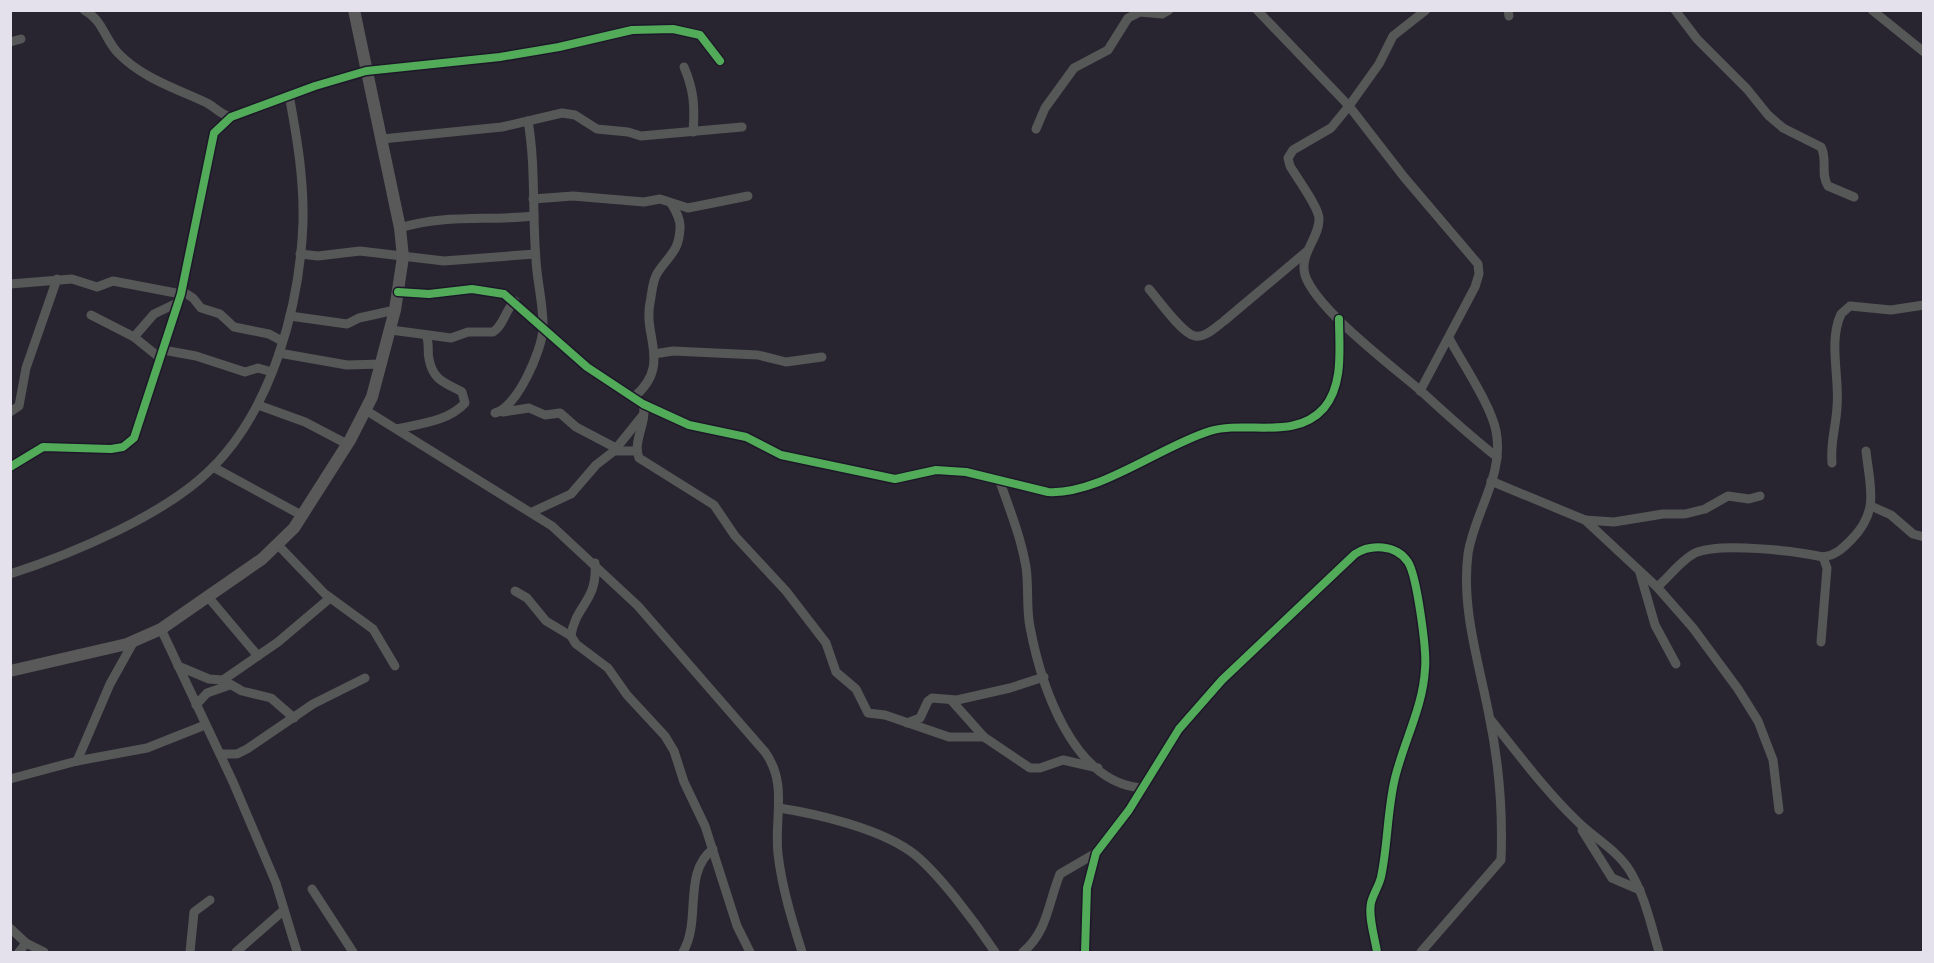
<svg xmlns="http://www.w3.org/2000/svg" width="1934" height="963" font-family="Barlow,sans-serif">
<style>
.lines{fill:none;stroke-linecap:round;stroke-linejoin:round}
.street{stroke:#565757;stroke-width:9}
.secondary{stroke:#585958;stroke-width:12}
.cycleway-casing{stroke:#1d1829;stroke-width:11}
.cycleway{stroke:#51ab58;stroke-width:8}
</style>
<rect width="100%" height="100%" fill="#282530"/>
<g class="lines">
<g class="street">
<path d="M84 10C103 20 104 38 118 53 142 78 177 89 207 103 216 108 221 115 231 117"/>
<path d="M1257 10 1349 106 1331 128 1293 150 1288 158 1290 166C1297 178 1318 206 1319 218 1320 238 1299 253 1305 275 1316 309 1392 366 1421 391 1446 414 1470 436 1497 457"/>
<polyline points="1508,10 1509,16"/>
<path d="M1675 10 1697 39 1747 89 1768 115 1783 128 1821 147C1828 160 1820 174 1828 186L1854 197"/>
<polyline points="1872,10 1924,52"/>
<polyline points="10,42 21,39"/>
<path d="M684 67C694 90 695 107 693 132"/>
<polyline points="1036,129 1045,108 1074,68 1108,50 1128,18 1140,12 1162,14 1169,10"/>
<polyline points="382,139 502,127 562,113 575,115 597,129 628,132 641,136 742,127"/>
<polyline points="533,199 573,196 644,202 660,199 688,208 748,196"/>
<path d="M400 228C443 214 489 221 534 216"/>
<polyline points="300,254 318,256 360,251 444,261 535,254"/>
<polyline points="10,284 72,279 97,287 113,281 181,294"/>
<path d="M1149 289C1158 299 1182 334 1195 336 1205 338 1216 327 1224 321L1306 252"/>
<polyline points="182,291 193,298 201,308 220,314 234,327 269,334 282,341"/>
<path d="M398 292 429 294 472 289 504 294 587 367 643 404 689 425 746 437 781 455 895 479 936 470 966 472 1048 492C1099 495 1159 447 1210 431 1247 420 1295 441 1324 408 1344 384 1339 348 1339 319"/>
<polyline points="91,315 134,337 160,358"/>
<polyline points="290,316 347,324 359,318 395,310"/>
<path d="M391 330 451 338 468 332H493C504 325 505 310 515 301"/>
<polyline points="134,337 154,314 179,302"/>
<polyline points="163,350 196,356 245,372 258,368 272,372"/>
<polyline points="279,353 347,365 382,364"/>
<polyline points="654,354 673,351 758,355 786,362 822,357"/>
<polyline points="1420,391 1475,287 1479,274 1478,264 1404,177 1349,106 1379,64 1393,36 1426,10"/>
<path d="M634 397C672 365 643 337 650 303 652 294 652 280 658 272 669 255 679 252 680 228 681 219 675 210 671 203"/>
<path d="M643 404C648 422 632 441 639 458L714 505 735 536 786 591 826 643 836 672 856 689 868 713 885 715 949 737H984"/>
<polyline points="258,405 305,422 347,444"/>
<path d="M367 411 552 526 638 606 765 752C788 784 774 817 778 854 782 888 792 920 802 952"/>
<polyline points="10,412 19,406 26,368 57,279"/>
<polyline points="503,412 529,408 545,415 560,413 576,427 616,448"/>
<path d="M495 413C517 408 542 350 543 329 544 307 537 282 536 260 532 213 536 167 528 121"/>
<path d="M397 429C420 424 449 421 465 403L462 392C446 383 433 381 429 359 427 351 430 344 426 335"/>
<polyline points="614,451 637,451"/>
<path d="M1832 463C1830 443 1836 427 1837 407 1840 378 1828 342 1841 314L1850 306 1891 310 1924 305"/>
<polyline points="10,467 43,447 111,449 123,447 134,438 181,294 214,133 231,117 315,86 366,71 500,57 559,47 632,30 673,29 700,35 720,61"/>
<polyline points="213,467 303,516"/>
<path d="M999 479C1009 508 1021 537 1026 567 1029 587 1026 607 1030 627 1041 685 1073 785 1144 788"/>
<polyline points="1491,481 1585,520 1657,587 1693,628 1738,689 1758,721 1773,760 1779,810"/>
<polyline points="1871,506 1891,515 1913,534 1924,537"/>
<polyline points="532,512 571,494 596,465 614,451 643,415"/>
<polyline points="1585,520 1614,522 1663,514 1685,514 1705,509 1728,496 1749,499 1760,496"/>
<polyline points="278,545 325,594 373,629 395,666"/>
<path d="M1823 557C1836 555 1842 549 1851 540 1880 511 1870 488 1866 451"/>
<path d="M595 563C598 602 575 605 571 636L576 644 608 668 627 695 665 736 674 751 684 782 705 826 737 926 750 952"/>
<polyline points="1640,573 1655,625 1676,664"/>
<path d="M10 574C72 554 165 515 211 469 272 409 300 306 303 222 304 179 297 137 289 95"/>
<path d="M1657 587C1669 577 1681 560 1695 553 1720 542 1796 551 1823 557L1827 568 1821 642"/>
<polyline points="515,591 527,598 546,621 571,636"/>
<polyline points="209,598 258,656"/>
<polyline points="161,629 233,782 276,883 297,952"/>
<polyline points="178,666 209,679 223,680 242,691 271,698 294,718"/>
<polyline points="223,680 278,642 330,598"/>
<polyline points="951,700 984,737 1030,768 1040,768 1063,760 1098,768"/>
<polyline points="196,705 207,693 230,685"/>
<path d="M1491 720C1519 755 1545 790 1577 821 1594 838 1617 850 1630 871 1645 896 1651 925 1659 952"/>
<polyline points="907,723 920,718 928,701 932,698 957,700 1010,688 1044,677"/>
<polyline points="220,754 237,754 247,749 313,704 365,678"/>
<polyline points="77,761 110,684 134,641"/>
<polyline points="10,779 77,761 147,748 205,725"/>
<path d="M779 808C818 814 877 828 910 851 936 869 977 925 995 952"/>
<polyline points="1582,830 1612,878 1640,890"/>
<polyline points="312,889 353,952"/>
<polyline points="10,928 26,943 44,952"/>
<polyline points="19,952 26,943"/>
<polyline points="190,952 194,912 210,900"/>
<polyline points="236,952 284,910"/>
<path d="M683 952C702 919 682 873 713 849"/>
<path d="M1023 952C1048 931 1048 903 1060 874L1096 853"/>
<path d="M1085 952 1087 888 1096 853 1129 810 1179 729 1222 680 1355 554C1370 544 1396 544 1408 562 1417 576 1427 651 1425 669 1423 707 1404 741 1395 778 1387 811 1388 845 1381 877 1379 886 1373 894 1371 903 1368 917 1375 938 1377 952"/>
<path d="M1421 952 1501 860C1503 811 1499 763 1489 715 1479 663 1461 608 1468 554 1474 513 1505 475 1496 431 1491 405 1462 363 1449 338"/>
</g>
<polyline class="secondary" points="10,671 127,644 161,629 262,559 294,528 350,440 372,397 395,310 403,257 400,228 354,10"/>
<g class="cycleway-casing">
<g id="cycleway">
<path d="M398 292 429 294 472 289 504 294 587 367 643 404 689 425 746 437 781 455 895 479 936 470 966 472 1048 492C1099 495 1159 447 1210 431 1247 420 1295 441 1324 408 1344 384 1339 348 1339 319"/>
<polyline points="10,467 43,447 111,449 123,447 134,438 181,294 214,133 231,117 315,86 366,71 500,57 559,47 632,30 673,29 700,35 720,61"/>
<path d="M1085 952 1087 888 1096 853 1129 810 1179 729 1222 680 1355 554C1370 544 1396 544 1408 562 1417 576 1427 651 1425 669 1423 707 1404 741 1395 778 1387 811 1388 845 1381 877 1379 886 1373 894 1371 903 1368 917 1375 938 1377 952"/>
</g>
</g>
<use href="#cycleway" class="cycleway"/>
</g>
<rect width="1934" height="963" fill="none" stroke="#e4e1ed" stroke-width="24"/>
</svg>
